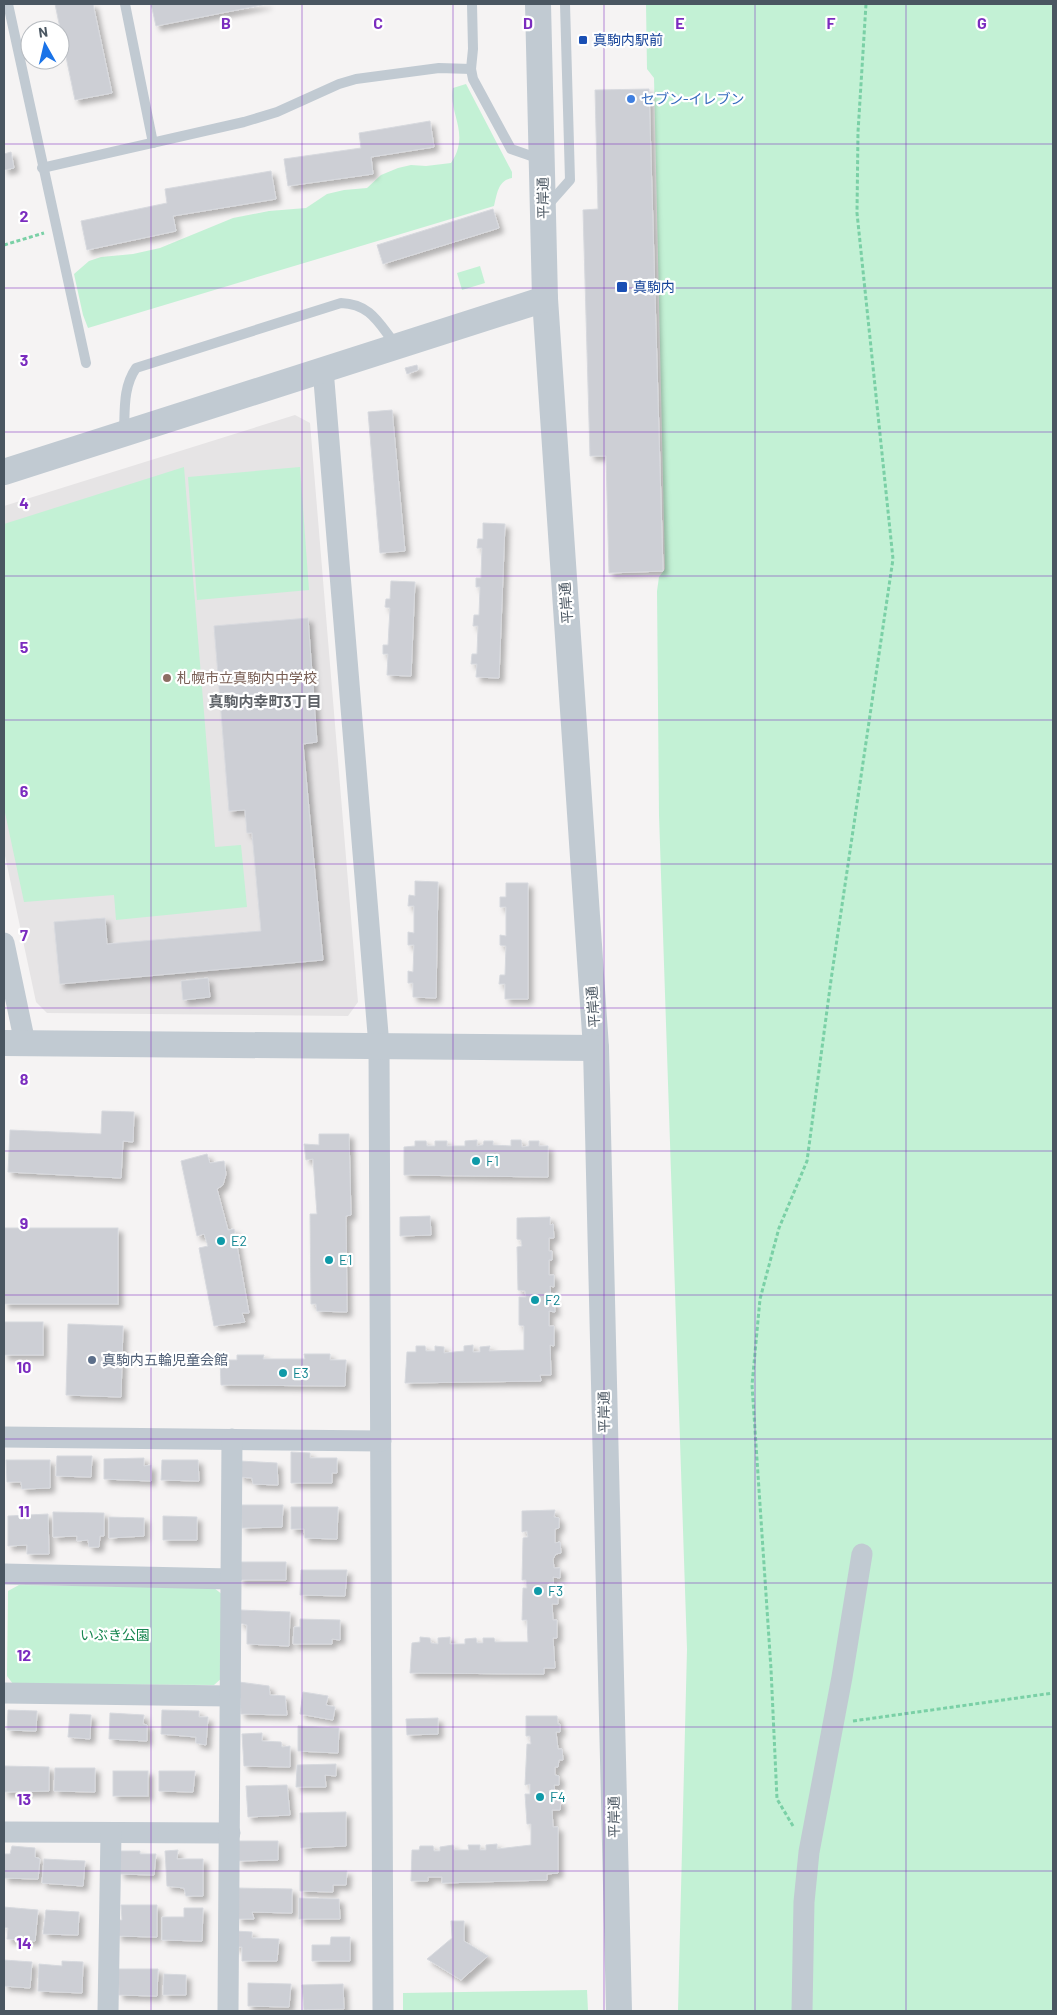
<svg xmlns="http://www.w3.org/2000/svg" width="1057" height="2015" font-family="Barlow,'Noto Sans JP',sans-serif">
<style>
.education{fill:#e6e4e5}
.green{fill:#c3f1d5}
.building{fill:#cdcfd5;stroke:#d7d9de;filter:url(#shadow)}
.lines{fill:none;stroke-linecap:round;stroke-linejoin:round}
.path{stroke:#7ad0a6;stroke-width:3;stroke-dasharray:4 2.5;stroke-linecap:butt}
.service{stroke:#c1cad2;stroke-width:10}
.minor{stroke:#c1cad2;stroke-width:21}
.tertiary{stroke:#c1cad2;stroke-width:26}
.grid{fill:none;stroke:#7b2cbf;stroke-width:1;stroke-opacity:0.55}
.transit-dot{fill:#1a4fb4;stroke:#fff;stroke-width:2}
.shop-dot{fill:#3f7fe0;stroke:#fff;stroke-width:2}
.education-dot{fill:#8d6e63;stroke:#fff;stroke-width:2}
.culture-dot{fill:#0f9aa8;stroke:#fff;stroke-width:2}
.service-dot{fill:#5c6f8a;stroke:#fff;stroke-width:2}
.labels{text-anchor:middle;stroke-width:4.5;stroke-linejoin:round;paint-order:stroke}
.transit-label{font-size:14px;fill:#164399;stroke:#fff;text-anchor:start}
.shop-label{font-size:14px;fill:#366cbe;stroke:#fff;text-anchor:start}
.street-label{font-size:14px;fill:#4a5661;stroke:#fff}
.education-label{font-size:14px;fill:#785e54;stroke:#fff;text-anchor:start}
.culture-label{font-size:14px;fill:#0d838f;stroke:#fff;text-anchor:start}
.service-label{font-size:14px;fill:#4e5e75;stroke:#fff;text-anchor:start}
.park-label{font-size:14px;fill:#17864f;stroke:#fff}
.neighbourhood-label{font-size:15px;font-weight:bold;fill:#5f6368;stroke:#fff}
.grid-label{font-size:16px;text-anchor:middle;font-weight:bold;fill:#7b2cbf;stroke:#fff;stroke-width:4.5;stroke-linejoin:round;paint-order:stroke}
</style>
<defs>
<filter id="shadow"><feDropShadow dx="4.5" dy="4.5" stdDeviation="2.5" flood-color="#0004"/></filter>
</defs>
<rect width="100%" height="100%" fill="#f5f3f3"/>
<polygon class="education" points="295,415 310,423 358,1002 348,1016 47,1013 36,1002 4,851 4,506"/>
<g class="green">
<polygon points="646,4 1053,4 1053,2011 678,2011 687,1649 659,815 657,591 659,577 665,569 654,78 647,69"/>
<path d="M466 84 512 172V178C498 180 497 194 494 206L88 328 83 315 74 274 89 261 101 257 133 254 160 248 233 218 269 211 306 208 327 194 344 190 367 188 381 175 398 168 411 165 426 166 451 163C471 133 448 114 453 88Z"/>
<polygon points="480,266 485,283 462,290 457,273"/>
<polygon points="184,467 215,847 241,845 247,907 116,920 114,895 24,902 4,808 4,524"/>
<polygon points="300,467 309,590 197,600 188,477"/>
<polygon points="19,1585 214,1588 223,1595 223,1677 214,1685 13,1684 7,1676 8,1591"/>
<polygon points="587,1990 588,2011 403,2011 403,1993"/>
</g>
<g class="building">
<polygon points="55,4 93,4 112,93 75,100"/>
<polygon points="151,4 267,4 156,26"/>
<polygon points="649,89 663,571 609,573 606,456 590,456 583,210 598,209 595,90"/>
<polygon points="430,121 434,147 371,157 373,174 288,186 284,159 361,148 359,133"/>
<polygon points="11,152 14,168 4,170 4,154"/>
<polygon points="271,171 276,199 173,216 176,231 87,250 81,221 167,203 165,189"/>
<polygon points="493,209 499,228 383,264 377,245"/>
<polygon points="417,365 418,370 407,374 405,368"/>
<polygon points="392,410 405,551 380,553 368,412"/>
<polygon points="483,523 505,524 499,678 476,677 477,664 471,664 472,654 477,654 478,626 473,626 474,615 479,615 480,587 476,587 476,578 481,578 482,548 477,548 478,539 483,539"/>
<polygon points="391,581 415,582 411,676 387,675 388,654 383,654 383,645 388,645 390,608 385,607 386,599 390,599"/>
<polygon points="308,618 317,742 303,744 323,960 60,984 54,922 105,918 107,944 261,931 252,833 247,833 245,810 229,811 214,626"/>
<polygon points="415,881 438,882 436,998 413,997 413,983 408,983 408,971 413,972 414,945 408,945 408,932 414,933 414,906 408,906 409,895 415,896"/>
<polygon points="506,883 528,883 528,999 505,999 505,984 499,984 500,975 505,975 506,946 500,945 500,935 506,936 506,907 500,907 500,897 506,897"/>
<polygon points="208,978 210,997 183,1000 181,981"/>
<polygon points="102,1111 134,1112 133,1142 123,1141 121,1178 8,1172 10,1130 101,1134"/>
<polygon points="319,1134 349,1134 351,1215 346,1216 347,1312 317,1311 316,1304 311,1304 310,1214 317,1214 313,1159 306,1160 304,1144 319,1145"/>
<polygon points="477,1140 477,1146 483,1145 484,1141 493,1141 493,1145 511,1146 511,1140 521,1140 522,1147 529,1146 529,1141 539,1141 539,1146 548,1146 548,1177 404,1175 404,1147 415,1146 415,1141 426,1141 427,1146 435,1146 435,1141 447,1141 447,1146 465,1146 465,1141"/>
<polygon points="207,1154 210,1163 224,1161 226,1174 223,1185 217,1189 228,1230 234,1229 249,1313 242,1313 245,1322 214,1326 199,1248 208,1246 204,1234 197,1236 181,1161"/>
<polygon points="430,1216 431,1235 400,1236 400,1217"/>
<polygon points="550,1217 550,1225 553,1224 554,1238 549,1238 549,1251 552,1251 552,1260 549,1260 549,1275 554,1275 554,1287 550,1286 551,1300 554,1299 555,1312 549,1311 549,1326 554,1326 554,1346 550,1345 551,1375 540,1375 541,1381 405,1383 407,1352 416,1352 416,1346 425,1346 426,1351 435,1351 435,1346 444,1347 444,1353 464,1351 464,1346 473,1345 473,1352 480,1352 480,1347 490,1346 489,1351 524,1350 524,1326 519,1325 519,1297 526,1297 525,1291 518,1290 517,1247 522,1246 521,1240 517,1239 517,1218"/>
<rect x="4" y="1228" width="114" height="76"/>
<rect x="4" y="1322" width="39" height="33"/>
<polygon points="68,1324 123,1326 121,1397 66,1395"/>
<polygon points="304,1354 330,1354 330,1360 346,1360 345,1386 221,1385 220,1360 237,1360 237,1355 264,1355 263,1359 305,1359"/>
<polygon points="291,1452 310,1453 310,1458 337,1458 337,1473 332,1473 332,1483 291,1483"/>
<polygon points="57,1456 92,1456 91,1477 56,1476"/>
<polygon points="144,1458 144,1466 151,1465 151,1481 104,1479 104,1459"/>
<polygon points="6,1460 50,1460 50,1488 22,1489 21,1482 7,1482"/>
<polygon points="162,1460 198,1460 199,1481 161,1480"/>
<polygon points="240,1461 277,1463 278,1485 253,1484 252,1478 240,1477"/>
<polygon points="241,1505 283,1505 282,1527 242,1528"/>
<polygon points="291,1507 338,1507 337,1539 305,1538 304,1529 291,1529"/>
<polygon points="555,1510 554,1517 559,1518 559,1528 555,1529 555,1543 560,1542 561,1553 556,1554 553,1559 554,1568 560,1568 560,1578 553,1577 554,1594 558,1594 558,1604 552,1604 553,1620 557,1620 557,1638 553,1638 555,1668 544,1668 544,1674 410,1673 412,1643 420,1642 420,1637 430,1638 431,1643 438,1644 438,1638 450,1637 450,1644 465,1644 465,1639 476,1638 477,1643 483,1643 483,1638 494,1638 495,1642 528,1642 527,1620 522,1620 523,1588 527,1588 526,1580 522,1580 523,1538 528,1537 527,1531 522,1532 522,1511"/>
<polygon points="53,1512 104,1513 104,1536 100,1536 99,1547 89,1547 88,1540 77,1541 77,1536 53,1537"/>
<polygon points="48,1514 49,1554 27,1554 27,1545 8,1546 8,1516"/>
<polygon points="163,1516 197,1517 197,1540 163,1540"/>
<polygon points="109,1517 144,1518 144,1536 109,1538"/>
<polygon points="238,1562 286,1562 286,1580 239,1580"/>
<polygon points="301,1570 347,1570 345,1596 300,1595"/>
<polygon points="240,1610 290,1612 289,1646 247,1644 247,1625 240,1623"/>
<polygon points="300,1619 340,1620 340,1640 332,1639 332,1644 293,1644 294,1627 300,1627"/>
<polygon points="239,1682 269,1686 270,1695 285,1696 287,1715 241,1714"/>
<polygon points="303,1692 328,1696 326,1705 335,1707 333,1720 300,1714"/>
<polygon points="8,1710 37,1711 36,1731 7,1730"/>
<polygon points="162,1710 199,1711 199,1717 208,1717 206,1745 196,1743 196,1737 161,1734"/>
<polygon points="110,1713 144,1715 143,1724 147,1725 147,1741 109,1739"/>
<polygon points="70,1714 91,1715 90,1739 68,1737"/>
<polygon points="526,1716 557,1716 558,1724 560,1724 560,1732 556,1732 558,1749 562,1749 563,1760 559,1760 558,1767 555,1767 555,1775 559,1776 559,1785 554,1785 556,1800 561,1800 560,1810 552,1810 553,1827 558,1827 558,1873 547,1874 547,1880 442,1883 442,1877 428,1877 428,1881 411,1881 412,1850 419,1850 420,1846 433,1846 434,1851 440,1851 440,1847 453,1845 454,1850 469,1850 468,1845 480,1845 480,1850 486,1850 486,1845 497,1844 497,1849 531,1845 531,1824 527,1824 525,1794 530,1794 530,1784 525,1785 527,1744 531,1744 530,1736 526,1736"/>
<polygon points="438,1718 438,1734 407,1735 406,1719"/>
<polygon points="298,1726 339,1728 338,1753 298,1751"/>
<polygon points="262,1733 262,1741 281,1742 282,1747 290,1746 290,1767 244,1766 242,1734"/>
<polygon points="336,1764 336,1776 325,1775 326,1787 296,1787 297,1765"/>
<polygon points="4,1766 49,1767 49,1791 4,1792"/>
<polygon points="55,1768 95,1768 95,1792 54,1791"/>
<rect x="113" y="1771" width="35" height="25"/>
<polygon points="159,1771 195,1771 193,1792 159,1791"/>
<polygon points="287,1785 290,1815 248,1817 246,1786"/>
<polygon points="346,1812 346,1846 301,1848 300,1813"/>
<polygon points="238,1841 278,1841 278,1860 238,1861"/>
<polygon points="12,1846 35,1848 35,1857 40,1859 38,1879 4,1878 4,1854 10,1854"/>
<polygon points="178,1850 177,1859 203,1859 203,1896 186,1896 184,1888 167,1886 165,1851"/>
<polygon points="120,1851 140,1851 140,1854 156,1854 154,1875 120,1874"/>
<polygon points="44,1859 85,1861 83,1886 42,1883"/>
<polygon points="300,1871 347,1871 346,1885 333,1885 333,1892 300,1891"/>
<polygon points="236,1888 292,1889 292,1913 252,1912 254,1919 238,1919"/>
<polygon points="299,1898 339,1899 340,1919 299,1919"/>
<polygon points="121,1905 157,1905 157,1937 117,1936 118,1920 122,1920"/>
<polygon points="4,1907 38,1910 35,1941 7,1939 8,1928 4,1927"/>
<polygon points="184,1908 203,1908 202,1941 162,1940 162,1917 184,1917"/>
<polygon points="46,1910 79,1912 78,1935 43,1934"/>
<polygon points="451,1921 464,1921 464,1941 488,1956 461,1980 427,1959 452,1938"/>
<polygon points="236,1931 252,1932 252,1938 279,1939 277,1961 242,1961 242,1947 235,1947"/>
<polygon points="331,1937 350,1937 350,1961 312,1961 312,1945 330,1945"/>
<polygon points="4,1960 32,1962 30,1988 4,1986"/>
<polygon points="62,1961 83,1962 82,1993 38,1991 39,1964 62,1966"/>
<polygon points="118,1969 158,1969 157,1996 119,1995"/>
<polygon points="164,1974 186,1975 186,1995 163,1995"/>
<polygon points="248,1983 291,1984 289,2007 248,2006"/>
<polygon points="343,1984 344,2009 304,2010 302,1985"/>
</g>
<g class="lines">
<g class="path">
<polyline points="4,245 44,233"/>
<polyline points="853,1721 1053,1693"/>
<polyline points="793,1826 777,1799 771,1669 752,1385 760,1299 779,1228 807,1161 831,980 893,559 857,213 858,132 866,4"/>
</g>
<g class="service">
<polyline points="8,4 86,363"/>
<polyline points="125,4 153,143"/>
<polyline points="472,4 473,49 471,69 473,79 511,149 540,159"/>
<polyline points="42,168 244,122 277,112 339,84 356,79 439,68 471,69"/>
<polyline points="547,206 570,180 565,4"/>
<path d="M124 431C125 409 123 387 136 368L341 303C371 304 379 324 396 345"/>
</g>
<g class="minor">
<polyline points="323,369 379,1046 383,2011"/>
<polyline points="4,943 25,1043"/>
<polyline points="4,1437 381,1441"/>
<polyline points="4,1574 231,1579"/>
<polyline points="4,1693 230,1696"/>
<polyline points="4,1832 230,1833"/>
<polyline points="108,2011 111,1833"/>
<polyline points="228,2011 232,1439"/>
<polyline points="802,2011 804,1902 809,1852 842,1677 862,1554"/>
</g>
<g class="tertiary">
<polyline points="538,4 545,299 596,1048 619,2011"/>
<polyline points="4,472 545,299"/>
<polyline points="4,1043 596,1048"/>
</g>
</g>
<path class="grid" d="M151 4V2011M302 4V2011M453 4V2011M604 4V2011M755 4V2011M906 4V2011M4 144H1053M4 288H1053M4 432H1053M4 576H1053M4 720H1053M4 864H1053M4 1008H1053M4 1151H1053M4 1295H1053M4 1439H1053M4 1583H1053M4 1727H1053M4 1871H1053"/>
<g class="transit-dot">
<rect x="578" y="35" width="10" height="10" rx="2.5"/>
<rect x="616" y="281" width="12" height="12" rx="2.5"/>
</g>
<circle class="shop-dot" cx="631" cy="99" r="5"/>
<circle class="education-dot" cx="167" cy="678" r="5"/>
<g class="culture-dot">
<circle cx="476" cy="1161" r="5"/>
<circle cx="221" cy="1241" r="5"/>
<circle cx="329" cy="1260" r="5"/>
<circle cx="535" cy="1300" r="5"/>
<circle cx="283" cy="1373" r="5"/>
<circle cx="538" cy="1591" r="5"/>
<circle cx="540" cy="1797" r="5"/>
</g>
<circle class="service-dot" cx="92" cy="1360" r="5"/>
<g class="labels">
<g class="transit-label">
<text x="593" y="45">真駒内駅前</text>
<text x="633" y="292">真駒内</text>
</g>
<g class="shop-label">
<text x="641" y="104">セブン-イレブン</text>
</g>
<g class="street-label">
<text transform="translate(543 198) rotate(-91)" y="5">平岸通</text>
<text transform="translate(566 603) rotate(-94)" y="5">平岸通</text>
<text transform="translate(593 1007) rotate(-94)" y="5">平岸通</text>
<text transform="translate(604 1412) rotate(-91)" y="5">平岸通</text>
<text transform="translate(614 1817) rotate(-91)" y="5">平岸通</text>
</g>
<g class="education-label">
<text x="177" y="683">札幌市立真駒内中学校</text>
</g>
<g class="culture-label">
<text x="486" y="1166">F1</text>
<text x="231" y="1246">E2</text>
<text x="339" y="1265">E1</text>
<text x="545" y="1305">F2</text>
<text x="293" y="1378">E3</text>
<text x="548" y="1596">F3</text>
<text x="550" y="1802">F4</text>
</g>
<g class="service-label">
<text x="102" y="1365">真駒内五輪児童会館</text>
</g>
<g class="park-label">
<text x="115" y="1640">いぶき公園</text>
</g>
<g class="neighbourhood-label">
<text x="265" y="707">真駒内幸町3丁目</text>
</g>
</g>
<g class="grid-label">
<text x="226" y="29">B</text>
<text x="378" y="29">C</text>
<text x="528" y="29">D</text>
<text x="680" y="29">E</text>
<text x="831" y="29">F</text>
<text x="982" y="29">G</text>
<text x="24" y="222">2</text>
<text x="24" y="366">3</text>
<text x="24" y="509">4</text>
<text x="24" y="653">5</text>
<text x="24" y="797">6</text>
<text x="24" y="941">7</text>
<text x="24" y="1085">8</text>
<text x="24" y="1229">9</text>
<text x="24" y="1373">10</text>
<text x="24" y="1517">11</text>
<text x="24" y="1661">12</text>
<text x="24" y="1805">13</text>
<text x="24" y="1949">14</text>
</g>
<rect width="1057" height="2015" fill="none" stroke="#4a5661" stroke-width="10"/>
<g transform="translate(45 45) rotate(352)"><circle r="24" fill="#ffffff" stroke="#b7bbc0"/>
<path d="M0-4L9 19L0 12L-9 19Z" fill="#1a73e8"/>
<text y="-8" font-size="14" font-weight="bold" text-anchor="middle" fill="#4a5661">N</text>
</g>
</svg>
